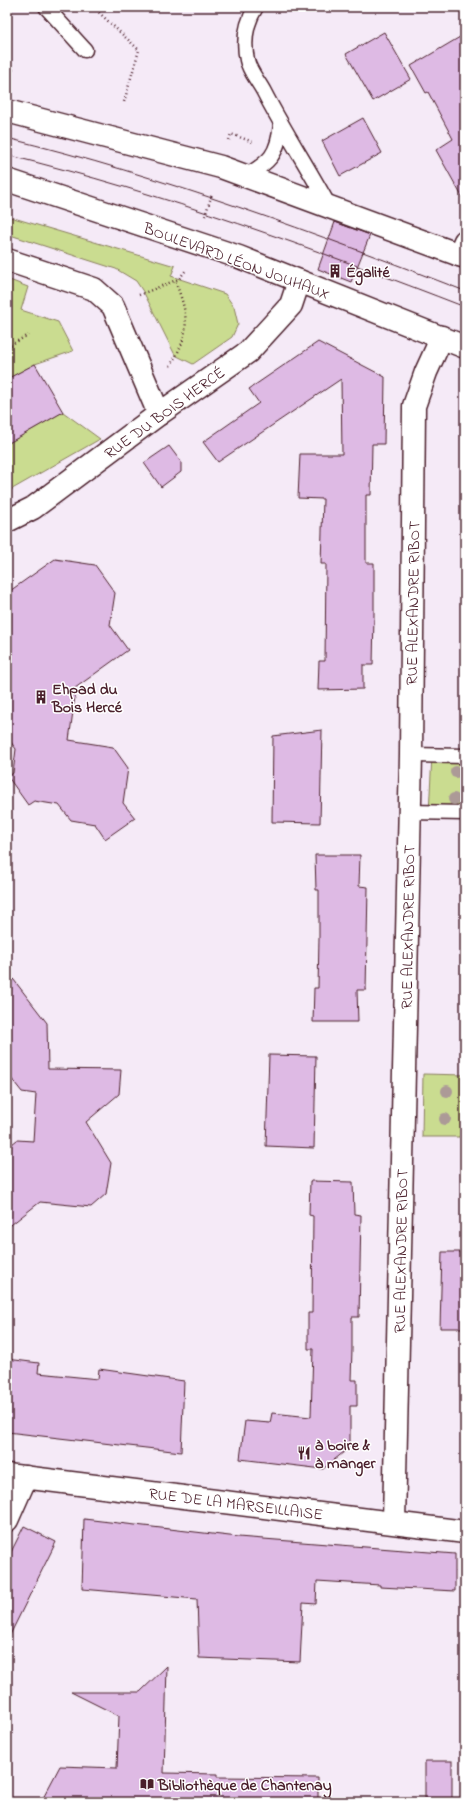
<svg xmlns="http://www.w3.org/2000/svg" width="472" height="1809" font-family="'Indie Flower',sans-serif">
<style>
.green{fill:#cadc90;stroke:#8a7e5e}
.building{fill:#debae4;stroke:#4a1f2b}
.lines{fill:none;stroke-linecap:round;stroke-linejoin:round}
.service-casing{stroke:#4a1f2b;stroke-width:17}
.minor-casing{stroke:#4a1f2b;stroke-width:25}
.primary-casing{stroke:#4a1f2b;stroke-width:25}
.path{stroke:#4a1f2b;stroke-width:2.5;stroke-dasharray:1 3;stroke-linecap:butt}
.service{stroke:#fff;stroke-width:14}
.minor{stroke:#fff;stroke-width:22}
.primary{stroke:#fff;stroke-width:22}
.tram{stroke:#4a1f2b;stroke-width:1}
.tree{fill:#ac9a97}
.labels{text-anchor:middle;stroke-width:3;stroke-linejoin:round;paint-order:stroke}
.street-label{font-size:16px;fill:#4a1f2b;stroke:#fff}
.poi-label{font-size:16px;font-weight:bold;fill:#4a1f2b;stroke:#fff;text-anchor:start}
</style>
<rect width="100%" height="100%" fill="#f5eaf7"/>
<filter id="ink" filterUnits="userSpaceOnUse"><feTurbulence type="fractalNoise" baseFrequency=".025" numOctaves="2"/><feDisplacementMap in="SourceGraphic" scale="8" xChannelSelector="R" yChannelSelector="G"/><feConvolveMatrix kernelMatrix="1 2 1 2 8 2 1 2 1" color-interpolation-filters="sRGB"/></filter>
<g filter="url(#ink)">
<g class="green">
<polygon points="7,216 175,266 171,276 225,294 234,307 238,324 232,337 193,364 175,355 144,293 136,281 116,269 7,234"/>
<polygon points="7,279 28,287 21,310 58,322 73,351 35,364 7,379"/>
<polygon points="63,412 100,439 7,492 7,428 14,440"/>
<polygon points="432,755 465,756 465,813 429,813"/>
<polygon points="423,1074 465,1075 465,1137 422,1137"/>
</g>
<g class="building">
<polygon points="384,32 411,79 373,101 346,54"/>
<polygon points="465,34 465,202 436,150 453,139 428,92 426,93 411,66"/>
<polygon points="363,118 382,153 340,176 322,141"/>
<polygon points="335,222 370,235 351,282 318,269"/>
<polygon points="318,342 385,377 384,444 372,444 371,495 366,495 366,563 374,563 374,615 373,665 363,665 363,689 318,690 319,661 325,661 326,564 321,564 323,499 298,498 300,454 342,454 341,379 218,462 203,442 259,403 249,389"/>
<polygon points="35,364 63,412 7,444 7,379"/>
<polygon points="169,446 181,462 181,472 161,487 144,463"/>
<polygon points="55,559 95,565 115,593 110,625 128,650 71,691 75,697 69,740 113,747 128,768 123,803 135,818 105,839 95,824 71,820 59,805 34,801 28,805 8,777 13,773 16,749 7,737 7,593"/>
<polygon points="322,730 320,823 272,822 273,736"/>
<polygon points="315,855 360,855 359,886 368,887 366,990 357,990 358,1022 313,1022 314,988 318,988 319,938 319,890 316,890"/>
<polygon points="7,971 47,1023 48,1069 121,1070 119,1094 86,1122 111,1163 106,1194 91,1207 40,1202 7,1228 7,1148 17,1140 33,1141 36,1094 22,1092 7,1073"/>
<polygon points="269,1055 316,1056 314,1148 266,1146"/>
<polygon points="310,1181 353,1182 354,1214 361,1215 359,1317 352,1317 352,1349 351,1380 357,1380 357,1406 350,1406 350,1447 323,1469 240,1459 245,1421 270,1423 272,1413 311,1417 313,1349 308,1349 308,1313 312,1313 313,1216 309,1215"/>
<polygon points="442,1252 465,1252 465,1328 440,1328"/>
<polygon points="7,1359 39,1363 38,1373 98,1379 99,1369 184,1381 181,1452 7,1432"/>
<polygon points="84,1519 238,1537 455,1554 455,1591 380,1587 380,1585 317,1581 316,1604 303,1603 300,1662 199,1658 197,1599 82,1589"/>
<polygon points="24,1526 56,1542 7,1641 7,1560"/>
<polygon points="167,1666 164,1773 217,1774 217,1777 318,1778 318,1802 41,1802 60,1766 117,1768 119,1716 71,1692 140,1692"/>
<rect x="425" y="1761" width="27" height="41"/>
</g>
<g class="lines">
<g class="service-casing">
<g id="service">
<polyline points="46,7 85,50"/>
<path d="M256 7C246 23 243 41 247 60 249 71 259 82 264 92 284 131 308 167 329 206"/>
<path d="M244 177C270 162 278 155 281 124"/>
<polyline points="411,755 465,756"/>
<polyline points="409,812 465,813"/>
</g>
</g>
<g class="minor-casing">
<g id="minor">
<polyline points="459,255 465,241"/>
<polyline points="7,260 94,289 113,306 159,414"/>
<polyline points="7,521 33,508 159,414 248,352 291,305 299,281"/>
<polyline points="7,1475 465,1532"/>
<polyline points="7,1520 26,1477"/>
<polyline points="394,1522 411,755 414,406 426,372 442,337"/>
</g>
</g>
<g class="primary-casing">
<g id="primary">
<polyline points="7,111 221,167 465,257"/>
<polyline points="7,180 239,257 465,347"/>
</g>
</g>
<g class="path">
<polyline points="93,7 139,50 124,102"/>
<polyline points="7,59 14,73"/>
<polyline points="229,140 231,134 253,142"/>
<polyline points="205,216 212,194"/>
<polyline points="139,295 179,279 186,270"/>
<polyline points="7,347 28,335"/>
<path d="M170 366C191 333 189 316 175 281"/>
</g>
<use href="#service" class="service"/>
<use href="#minor" class="minor"/>
<use href="#primary" class="primary"/>
<g class="tram">
<path d="M7 138C163 176 315 233 465 291"/>
<path d="M7 155C163 193 315 249 465 307"/>
</g>
</g>
<g class="tree">
<circle cx="456" cy="772" r="6"/>
<circle cx="454" cy="799" r="6"/>
<circle cx="447" cy="1091" r="6"/>
<circle cx="445" cy="1119" r="6"/>
</g>
</g>
<defs>
<g id="building-bare" transform="scale(1.08)"><path d="M-4-6H4V6H1V3H-1V6H-4ZM-2.5-4.3h1.7v1.8h-1.7ZM.8-4.3h1.7v1.8H.8ZM-2.5-1h1.7V.8h-1.7ZM.8-1h1.7V.8H.8Z" fill="#4a1f2b" stroke="#fff" stroke-width="2.5" paint-order="stroke"/></g>
<g id="restaurant-bare" transform="scale(1.08)"><path d="M-5-6h1v4h1v-4h1v4h1v-4h1v5L-1.5 .5V6h-2V.5L-5-1ZM5-6V6H3V1.5H1.5Q1.5-4 5-6Z" fill="#4a1f2b" stroke="#fff" stroke-width="2.5" paint-order="stroke"/></g>
<g id="library-bare" transform="scale(1.08)"><path d="M-6-4Q-3-5.5-.7-3.5V5Q-3 3-6 4ZM6-4Q3-5.5 .7-3.5V5Q3 3 6 4Z" fill="#4a1f2b" stroke="#fff" stroke-width="2.5" paint-order="stroke"/></g>
</defs>
<g fill-rule="evenodd">
<use href="#building-bare" x="335" y="271"/>
<use href="#building-bare" x="41" y="697"/>
<use href="#restaurant-bare" x="304" y="1453"/>
<use href="#library-bare" x="147" y="1784"/>
</g>
<g class="labels">
<g class="street-label">
<text transform="translate(237 260) rotate(20)" y="6">BOULEVARD LÉON JOUHAUX</text>
<text transform="translate(164 412) rotate(-36)" y="6">RUE DU BOIS HERCÉ</text>
<text transform="translate(412 603) rotate(-89)" y="6">RUE ALEXANDRE RIBOT</text>
<text transform="translate(407 927) rotate(-89)" y="6">RUE ALEXANDRE RIBOT</text>
<text transform="translate(400 1251) rotate(-89)" y="6">RUE ALEXANDRE RIBOT</text>
<text transform="translate(236 1503) rotate(7)" y="6">RUE DE LA MARSEILLAISE</text>
</g>
<g class="poi-label">
<text x="346" y="277">Égalité</text>
<text x="52" y="694">Ehpad du<tspan x="52" dy="18">Bois Hercé</tspan></text>
<text x="315" y="1450">à boire &amp;<tspan x="315" dy="18">à manger</tspan></text>
<text x="158" y="1790">Bibliothèque de Chantenay</text>
</g>
</g>
<rect width="472" height="1809" fill="none" stroke="#fff" stroke-width="24"/>
<rect x="12" y="12" width="448" height="1785" fill="none" stroke="#4a1f2b" stroke-width="1.5" filter="url(#ink)"/>
</svg>
